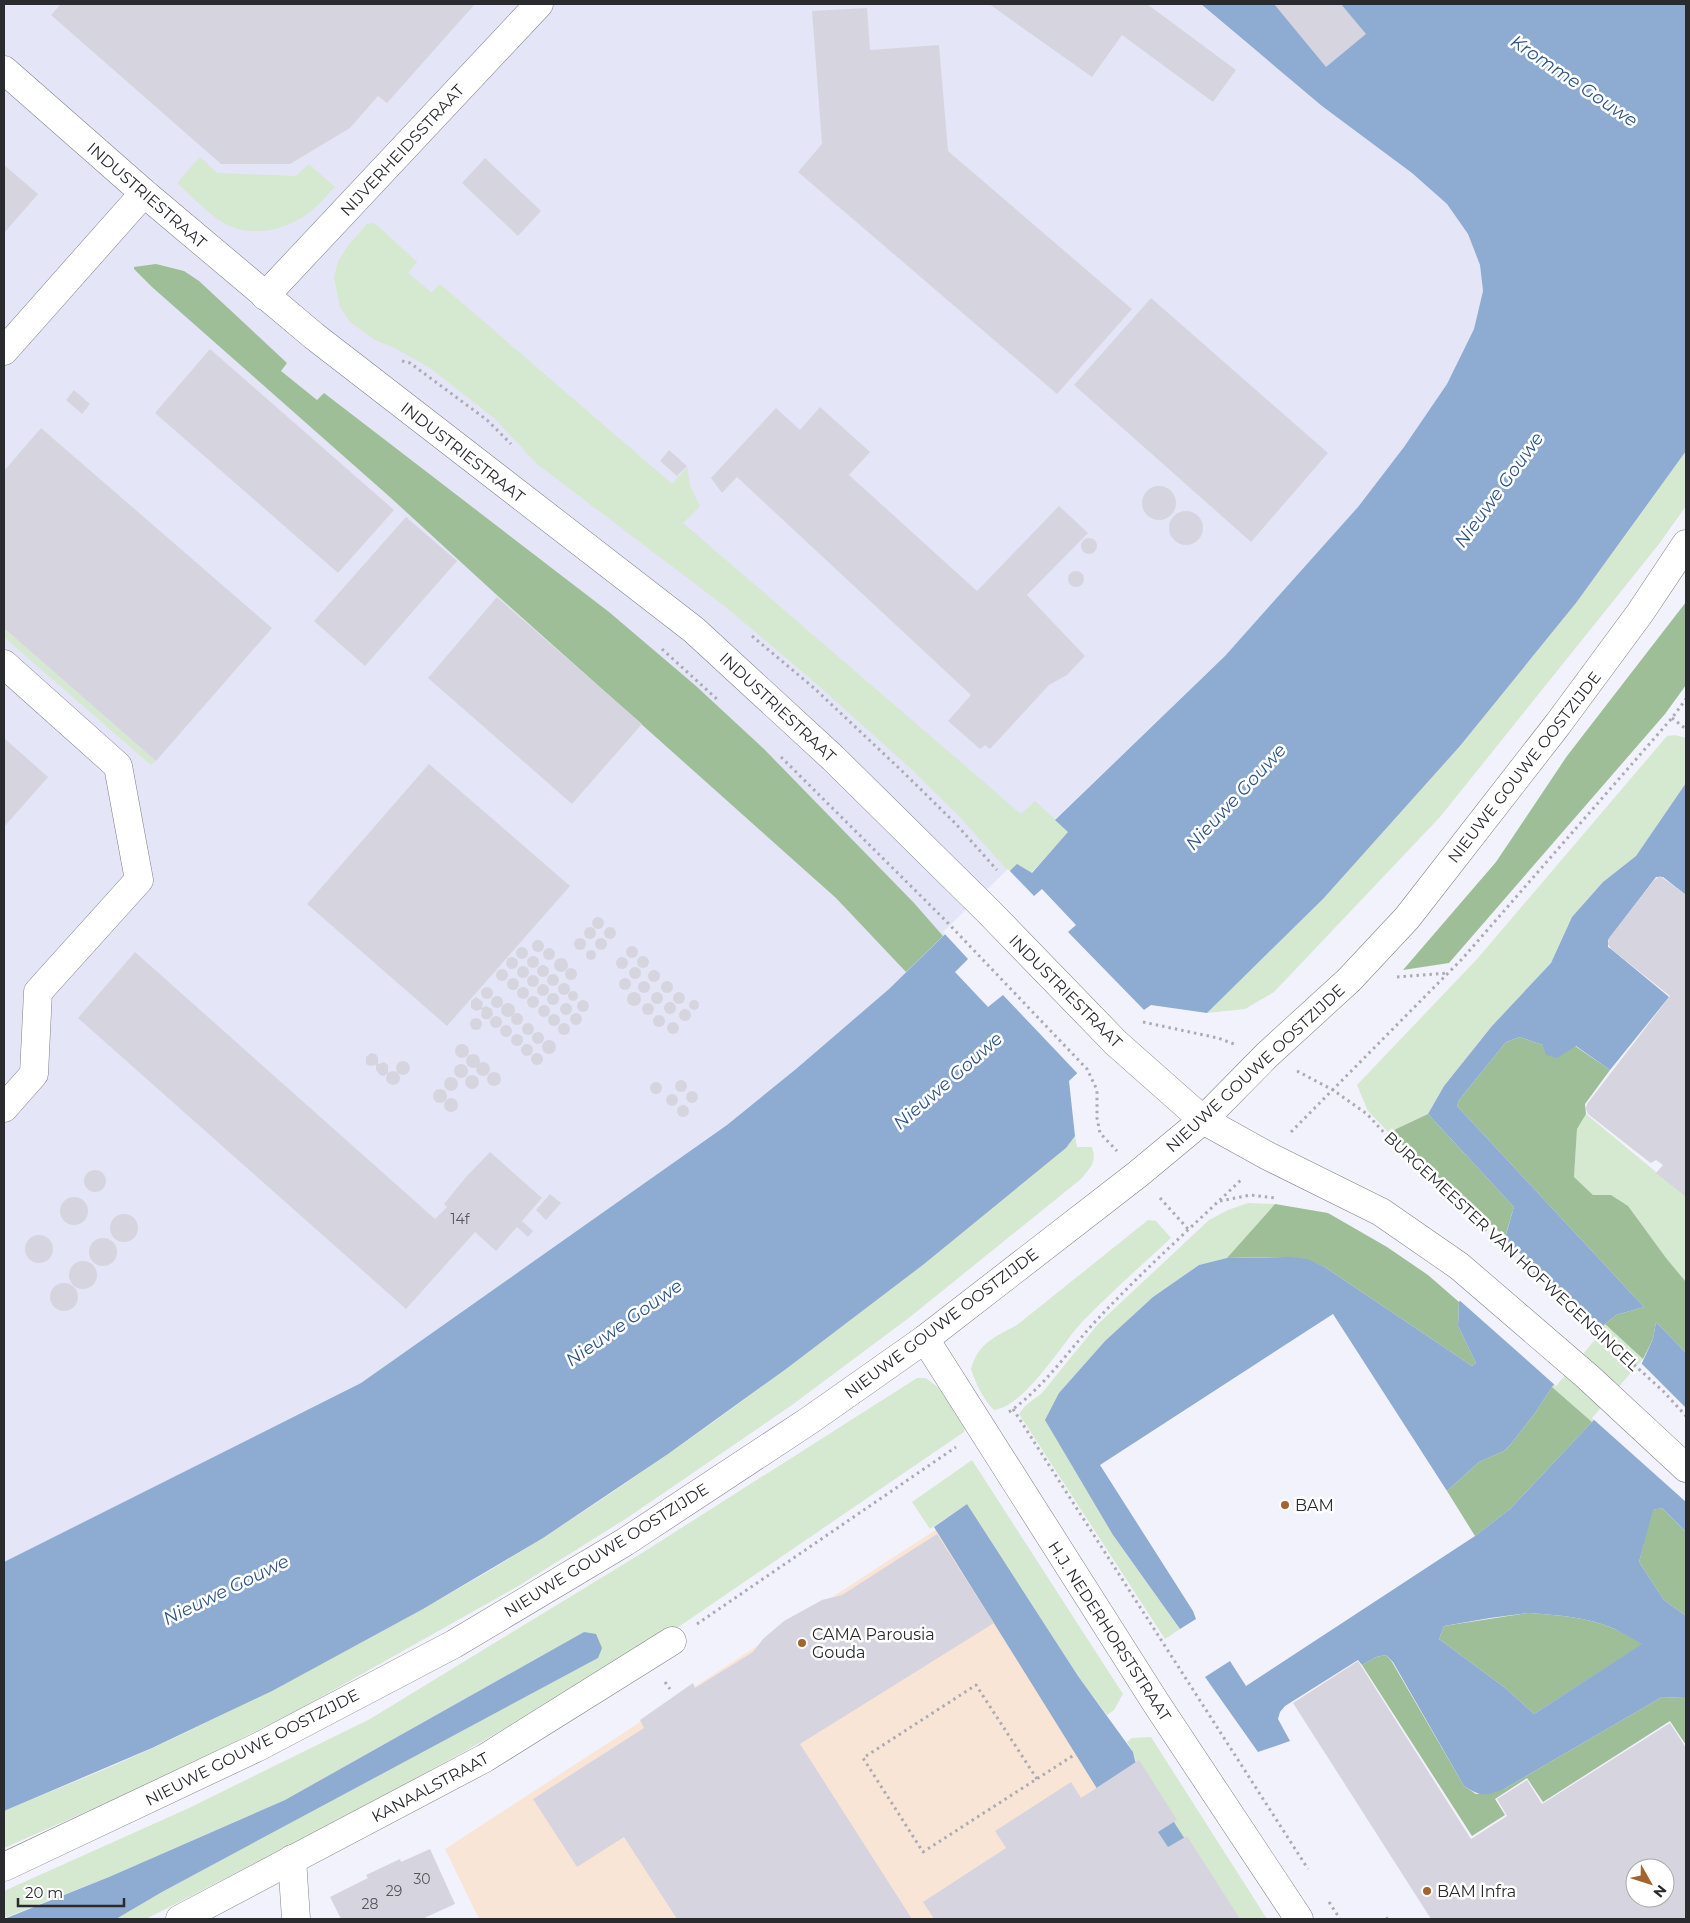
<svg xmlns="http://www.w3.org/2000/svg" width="1690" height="1923" font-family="Montserrat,sans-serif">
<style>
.built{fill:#e4e5f6}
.education{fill:#f9e5d6}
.green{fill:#d5e8d0}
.forest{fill:#9ebe97}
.water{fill:#8eabd1;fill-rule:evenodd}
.pier{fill:#f2f2fc}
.building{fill:#d6d5df;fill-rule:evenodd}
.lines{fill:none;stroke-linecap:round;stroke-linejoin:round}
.minor-casing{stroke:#81818a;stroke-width:29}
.major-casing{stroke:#81818a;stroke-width:29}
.path{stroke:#ababb3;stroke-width:3;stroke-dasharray:2.5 4;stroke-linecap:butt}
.minor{stroke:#fff;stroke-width:28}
.major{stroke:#fff;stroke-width:28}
.poi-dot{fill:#a4642d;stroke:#fff;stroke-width:2}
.labels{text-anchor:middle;stroke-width:5;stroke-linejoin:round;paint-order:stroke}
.number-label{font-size:14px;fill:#55565a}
.street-label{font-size:16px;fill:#2a2b2e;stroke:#fff}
.poi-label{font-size:16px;fill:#2a2b2e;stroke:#fff;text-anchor:start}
.water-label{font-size:18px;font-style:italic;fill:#2d5587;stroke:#fff}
</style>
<rect width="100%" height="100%" fill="#f2f2fc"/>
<polygon class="built" points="4,4 1201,4 1249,45 1412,173 1447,204 1468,234 1480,265 1483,291 1474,329 1447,384 1404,447 1358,507 1304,570 1225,656 1055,819 1069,832 1017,864 889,989 796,1069 727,1125 361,1383 4,1562"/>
<polygon class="education" points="937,1529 1245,1919 479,1919 445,1849"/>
<g class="green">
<path d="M200 157 217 173 296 176 309 164 335 187C327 195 319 205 310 212 286 230 252 239 224 223 207 213 192 196 177 183Z"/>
<polygon points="372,223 378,226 417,262 408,273 432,293 440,284 672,484 687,467 690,486 700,506 683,523 1021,814 1035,801 1069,832 1031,873 1009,872 959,816 908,766 818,685 727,608 537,464 494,418 430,368 395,348 375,340 350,322 340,307 334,277 338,262 347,247 367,224"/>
<polygon points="1686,451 1686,506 1659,544 1440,817 1274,992 1245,1009 1207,1013 1323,899 1460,746 1576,603"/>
<polygon points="4,628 156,761 151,765 4,637"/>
<polygon points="1675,735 1686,738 1686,783 1636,856 1603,882 1572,917 1551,963 1492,1026 1444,1086 1428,1114 1396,1129 1390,1134 1368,1111 1357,1085 1478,958 1667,736"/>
<polygon points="1586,1114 1686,1197 1686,1282 1611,1195 1593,1195 1574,1177 1577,1129"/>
<path d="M1075 1136 1077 1147H1092C1097 1162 1091 1167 1081 1179L910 1317 792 1405 627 1518 520 1585 305 1706 176 1772 4 1848V1811C54 1790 105 1770 155 1747 230 1712 302 1674 375 1635 432 1604 489 1572 544 1537 727 1420 897 1286 1066 1148Z"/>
<polygon points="1248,1203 1275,1204 1227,1258 1199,1265 1153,1297 1105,1341 1059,1393 1113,1535 1180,1629 1165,1639 1019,1414 1025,1406 1042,1393 1098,1324 1209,1220 1228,1210"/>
<path d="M1148 1220 1156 1221 1171 1238C1141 1266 1110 1293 1082 1322 1060 1346 1026 1405 994 1410 983 1399 976 1384 971 1369 978 1343 995 1337 1017 1325Z"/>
<polygon points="1605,1324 1643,1359 1592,1422 1552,1387"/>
<polygon points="917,1378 926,1378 939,1388 965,1428 964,1432 671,1632 469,1749 356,1811 146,1919 116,1919 162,1892 598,1658 584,1632 285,1800 109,1877 4,1918 4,1891 189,1808 370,1719 642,1553"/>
<polygon points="972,1460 1123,1694 1114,1710 1107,1715 1078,1676 967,1504 930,1529 912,1502"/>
<polygon points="1151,1737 1267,1919 1236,1919 1135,1761 1133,1752 1127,1742 1132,1738"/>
</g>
<g class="forest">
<polygon points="156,264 184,271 199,281 287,363 281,371 317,400 324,393 609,612 696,686 764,749 914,903 943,936 906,972 836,898 499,597 391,498 152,287 134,269 134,267"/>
<polygon points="1686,602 1686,685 1665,714 1449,963 1403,970 1496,862 1567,756"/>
<polygon points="1520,1037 1543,1045 1575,1046 1610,1070 1585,1104 1586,1114 1577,1129 1574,1177 1593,1195 1611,1195 1628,1206 1666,1258 1686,1282 1686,1353 1656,1322 1653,1339 1643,1359 1605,1324 1616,1315 1644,1307 1457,1106 1459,1100 1506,1042"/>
<polygon points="1428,1114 1514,1207 1505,1237 1390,1134 1396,1129"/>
<path d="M1275 1204 1328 1213 1387 1247 1428 1275 1459 1302 1458 1326 1476 1363 1472 1366 1323 1266C1293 1253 1259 1258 1227 1258Z"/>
<polygon points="1552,1387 1592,1422 1510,1509 1475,1536 1447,1491 1479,1462 1504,1451 1511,1444 1535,1413"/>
<polygon points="1662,1508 1686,1532 1686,1616 1664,1600 1639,1562 1652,1510"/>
<path d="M1528 1613C1557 1615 1588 1617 1615 1629 1625 1634 1634 1639 1643 1644L1534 1714 1504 1687 1439 1639 1444 1626Z"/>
<polygon points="1386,1655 1392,1662 1464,1786 1476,1794 1504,1789 1662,1697 1686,1698 1686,1745 1670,1721 1543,1802 1527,1778 1495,1799 1505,1815 1472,1836 1362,1665 1376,1657"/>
</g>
<g class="water">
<polygon points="1201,4 1686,4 1686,451 1576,603 1460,746 1323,899 1207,1013 1151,1005 1144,1010 1069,1081 1075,1136 1066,1148 924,1264 786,1369 668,1454 543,1538 423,1609 272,1691 152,1748 4,1811 4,1562 361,1383 727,1125 796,1069 889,989 1017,864 1032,873 1068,832 1055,820 1225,656 1358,507 1404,447 1447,384 1474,329 1483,291 1480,265 1468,234 1447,204 1412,173 1322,106"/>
<polygon points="1686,783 1686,895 1663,877 1656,877 1608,940 1608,947 1611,949 1669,997 1610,1070 1576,1046 1557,1058 1546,1055 1543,1045 1520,1037 1506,1042 1459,1100 1457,1106 1644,1307 1616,1315 1605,1324 1552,1387 1535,1413 1511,1444 1504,1451 1479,1462 1447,1491 1333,1314 1100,1465 1193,1611 1196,1619 1180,1629 1113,1535 1045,1420 1059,1393 1105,1341 1153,1297 1199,1265 1227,1258 1289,1257 1307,1259 1323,1266 1472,1366 1476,1363 1458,1326 1459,1302 1505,1238 1514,1207 1428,1114 1444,1086 1492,1026 1551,963 1572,917 1603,882 1636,856"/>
<path d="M1656 1322 1686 1353V1532L1662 1508 1653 1510 1639 1562 1664 1600 1686 1616V1698L1662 1697 1504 1789C1486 1796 1481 1797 1464 1786L1393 1662 1386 1655 1376 1657 1362 1665 1358 1660 1285 1706 1280 1712 1278 1719 1290 1741 1258 1752 1205 1677 1230 1661 1246 1686 1475 1536 1510 1509 1607 1406 1642 1363 1653 1339ZM1528 1613C1557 1615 1588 1617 1615 1629 1624 1634 1633 1639 1642 1644L1534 1714 1504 1687 1439 1639 1444 1626 1490 1618Z"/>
<polygon points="967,1504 1078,1676 1133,1752 1135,1761 1236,1919 1185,1919 1096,1787 934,1527"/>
<polygon points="584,1632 596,1634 602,1648 598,1658 162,1892 116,1919 4,1919 109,1877 285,1800"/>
</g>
<g class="pier">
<polygon points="1008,869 1034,896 1042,889 1076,925 1068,932 1146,1012 1079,1075 1003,995 988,1007 955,972 968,959 943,932"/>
<polygon points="1502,1237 1604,1329 1556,1386 1458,1299"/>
<polygon points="1640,1362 1686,1408 1686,1502 1592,1418"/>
</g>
<g class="building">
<polygon points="61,4 475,4 387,103 378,96 350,128 290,164 221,164 51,15"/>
<polygon points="989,4 1147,4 1236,70 1213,102 1122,35 1092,77"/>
<polygon points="1274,4 1341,4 1366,34 1326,67"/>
<polygon points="867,8 870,50 939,45 948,151 1132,309 1057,394 798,172 822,144 812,11"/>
<polygon points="485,158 541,211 518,236 462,183"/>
<polygon points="4,165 38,194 4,233"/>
<polygon points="1151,298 1328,453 1251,542 1074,385"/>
<polygon points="210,349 394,510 338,573 155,413"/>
<polygon points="74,390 90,404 82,414 66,400"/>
<polygon points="820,407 870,452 849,475 977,591 1059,506 1088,533 1027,595 1085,656 1067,675 1049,685 990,749 985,745 980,749 948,721 971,695 737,477 722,493 711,478 776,408 800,430"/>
<polygon points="41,428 272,628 156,761 4,628 4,471"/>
<polygon points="669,450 687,466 677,476 660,461"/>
<circle cx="1159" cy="503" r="17"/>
<circle cx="1186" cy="528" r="17"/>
<polygon points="406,517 457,561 365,666 314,621"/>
<circle cx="1089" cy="546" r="8"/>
<circle cx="1076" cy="579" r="8"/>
<polygon points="497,597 642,724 572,804 428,678"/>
<polygon points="4,738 48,777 4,827"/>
<polygon points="429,764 570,886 447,1026 307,904"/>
<polygon points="1660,876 1686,895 1686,1197 1656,1173 1663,1165 1656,1160 1651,1163 1648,1161 1588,1114 1586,1109 1587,1104 1670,996 1611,949 1608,944 1609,938 1654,880"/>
<circle cx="598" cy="923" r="6"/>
<circle cx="590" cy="933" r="6"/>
<circle cx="610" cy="933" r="6"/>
<circle cx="580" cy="944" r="6"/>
<circle cx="601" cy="944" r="6"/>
<circle cx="538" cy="946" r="6"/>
<circle cx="632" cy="952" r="6"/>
<circle cx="522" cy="953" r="6"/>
<circle cx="549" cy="954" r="6"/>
<circle cx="591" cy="955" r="5"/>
<polygon points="135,952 435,1219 447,1207 444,1204 466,1177 490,1152 542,1198 522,1221 533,1231 528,1237 517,1227 496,1251 475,1232 406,1309 78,1018"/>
<circle cx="643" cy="962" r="6"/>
<circle cx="533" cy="962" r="6"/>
<circle cx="512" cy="963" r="6"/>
<circle cx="622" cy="963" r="6"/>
<circle cx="561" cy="965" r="7"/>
<circle cx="543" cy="971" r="6"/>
<circle cx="523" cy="972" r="6"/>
<circle cx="635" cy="973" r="6"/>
<circle cx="571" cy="974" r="6"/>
<circle cx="502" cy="975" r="6"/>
<circle cx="654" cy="976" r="6"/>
<circle cx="553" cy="980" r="6"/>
<circle cx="533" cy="981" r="6"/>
<circle cx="513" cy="984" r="6"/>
<circle cx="625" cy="984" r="6"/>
<circle cx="644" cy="987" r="6"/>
<circle cx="667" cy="987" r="6"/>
<circle cx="564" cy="989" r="6"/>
<circle cx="543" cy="990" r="6"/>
<circle cx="487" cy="993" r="6"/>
<circle cx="523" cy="993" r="6"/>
<circle cx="573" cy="996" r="5"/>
<circle cx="657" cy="998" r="6"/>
<circle cx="679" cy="998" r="6"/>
<circle cx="634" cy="999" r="7"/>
<circle cx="553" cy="999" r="6"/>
<circle cx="533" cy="1002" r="6"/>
<circle cx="497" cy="1002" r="6"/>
<polygon points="476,997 483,1002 482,1008 486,1006 492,1009 493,1015 489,1019 484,1019 481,1016 482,1009 476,1011 471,1008 471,1001"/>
<circle cx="583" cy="1006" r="6"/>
<circle cx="694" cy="1005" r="5"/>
<circle cx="670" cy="1008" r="6"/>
<circle cx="566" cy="1009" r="6"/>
<circle cx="648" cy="1009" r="6"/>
<circle cx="508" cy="1010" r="7"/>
<circle cx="544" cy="1011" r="6"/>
<circle cx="685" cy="1015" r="6"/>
<circle cx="517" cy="1019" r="6"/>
<circle cx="576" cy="1019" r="6"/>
<circle cx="554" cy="1020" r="6"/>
<circle cx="659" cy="1021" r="6"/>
<circle cx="496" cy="1022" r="6"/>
<circle cx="476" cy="1024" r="6"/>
<circle cx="673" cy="1028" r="6"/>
<circle cx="564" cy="1029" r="6"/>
<circle cx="528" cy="1029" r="6"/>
<circle cx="506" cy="1031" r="6"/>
<circle cx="538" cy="1038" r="6"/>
<circle cx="517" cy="1040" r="6"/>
<circle cx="549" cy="1047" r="7"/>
<circle cx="527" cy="1050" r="6"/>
<circle cx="462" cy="1051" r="7"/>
<circle cx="537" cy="1059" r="6"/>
<polygon points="371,1053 376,1054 378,1058 378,1064 384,1062 388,1065 388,1073 384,1076 380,1075 376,1070 376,1065 370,1066 366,1064 366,1057"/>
<circle cx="473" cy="1061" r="7"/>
<circle cx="403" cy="1068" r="7"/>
<circle cx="483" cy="1069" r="7"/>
<circle cx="461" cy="1071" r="7"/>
<circle cx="393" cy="1078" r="7"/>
<circle cx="494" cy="1079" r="7"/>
<circle cx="472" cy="1082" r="7"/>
<circle cx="451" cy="1084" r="7"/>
<circle cx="681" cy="1086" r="6"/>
<circle cx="656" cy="1088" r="6"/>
<circle cx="440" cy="1096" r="7"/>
<circle cx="692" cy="1097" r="6"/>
<circle cx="672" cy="1100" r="6"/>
<circle cx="451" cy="1105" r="7"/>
<circle cx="683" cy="1111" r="6"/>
<circle cx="95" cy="1181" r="11"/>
<polygon points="550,1194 561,1203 546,1220 536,1210"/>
<circle cx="74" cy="1211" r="14"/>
<circle cx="124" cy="1228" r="14"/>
<circle cx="39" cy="1249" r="14"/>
<circle cx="103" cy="1252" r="14"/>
<circle cx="83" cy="1275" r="14"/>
<circle cx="64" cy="1297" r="14"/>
<polygon points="937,1534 994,1623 800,1744 912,1919 677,1919 624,1837 577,1867 533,1799 644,1728 640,1720 693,1683 695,1688 753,1652 763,1639 784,1621 822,1600 842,1595"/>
<path d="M1358 1661 1471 1839 1507 1816 1497 1799 1527 1780 1542 1804 1670 1723 1686 1748V1919H1431L1293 1703ZM1635 1868H1665V1898H1635Z"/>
<polygon points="1139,1760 1177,1820 1158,1832 1168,1847 1187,1836 1240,1919 934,1919 923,1902 1006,1848 995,1831 1071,1782 1081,1798"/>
<polygon points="430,1849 455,1904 422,1919 341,1919 330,1897 368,1878 366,1875 400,1859 401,1862"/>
</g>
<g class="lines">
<g class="minor-casing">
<g id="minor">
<polyline points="265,296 539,4"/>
<polyline points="4,351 144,193"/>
<polyline points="4,664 118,766 139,880 38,992 34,1074 4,1108"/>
<polyline points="1203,1120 1268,1156 1381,1212 1459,1266 1588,1377 1686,1468"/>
<polyline points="925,1339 1156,1703 1299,1919"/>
<polyline points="292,1859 296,1919"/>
<polyline points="180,1919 485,1758 672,1641"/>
</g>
</g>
<g class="major-casing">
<g id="major">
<polyline points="4,70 144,193 314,336 694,630 833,758 989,912 1116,1043 1203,1120"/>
<polyline points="4,1867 258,1747 454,1644 625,1542 810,1420 925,1339 1138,1174 1203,1120 1267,1055 1349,980 1407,918 1558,724 1640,613 1686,544"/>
</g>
</g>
<g class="path">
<polyline points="402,361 410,363 487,420 511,444"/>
<polyline points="752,636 814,688 902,771 955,823 997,870"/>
<polyline points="662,649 719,701"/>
<polyline points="1672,718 1686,729"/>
<polyline points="781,757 945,920 1087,1069 1097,1090 1097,1118 1100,1133 1117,1151"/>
<polyline points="1397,977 1448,973"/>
<polyline points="1143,1022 1218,1038 1234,1044"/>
<polyline points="1297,1071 1333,1090 1367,1114 1399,1149 1461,1207 1663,1391 1686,1416"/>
<polyline points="1291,1132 1463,958 1672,718 1686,699"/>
<polyline points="1160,1198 1188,1229"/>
<polyline points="1220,1201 1251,1195 1275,1198"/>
<polyline points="1013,1409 1308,1869"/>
<path d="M1009 1412C1043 1388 1066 1354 1093 1324 1140 1273 1193 1226 1243 1178"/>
<polyline points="697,1624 956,1447"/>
<polyline points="665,1682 670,1689"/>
<polyline points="1037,1779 976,1685 863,1758 923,1852 1074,1755"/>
<polyline points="1329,1902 1340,1919"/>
<polyline points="1386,1919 1390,1917"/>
</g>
<use href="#minor" class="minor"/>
<use href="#major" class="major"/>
</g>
<g class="poi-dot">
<circle cx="1285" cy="1505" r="5"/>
<circle cx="802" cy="1643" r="5"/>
<circle cx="1427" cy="1891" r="5"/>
</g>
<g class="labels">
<g class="number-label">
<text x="460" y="1224">14f</text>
<text x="422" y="1884">30</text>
<text x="394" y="1896">29</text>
<text x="370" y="1909">28</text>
</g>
<g class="street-label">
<text transform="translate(402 150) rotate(-47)" y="6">NIJVERHEIDSSTRAAT</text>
<text transform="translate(147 195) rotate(41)" y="6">INDUSTRIESTRAAT</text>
<text transform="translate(463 452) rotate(38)" y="6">INDUSTRIESTRAAT</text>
<text transform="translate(778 707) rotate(43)" y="6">INDUSTRIESTRAAT</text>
<text transform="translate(1524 767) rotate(-52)" y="6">NIEUWE GOUWE OOSTZIJDE</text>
<text transform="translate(1066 991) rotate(45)" y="6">INDUSTRIESTRAAT</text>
<text transform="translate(1255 1068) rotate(-43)" y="6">NIEUWE GOUWE OOSTZIJDE</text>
<text transform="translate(1512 1251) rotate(43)" y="6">BURGEMEESTER VAN HOFWEGENSINGEL</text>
<text transform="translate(941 1323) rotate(-37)" y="6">NIEUWE GOUWE OOSTZIJDE</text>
<text transform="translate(606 1550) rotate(-32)" y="6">NIEUWE GOUWE OOSTZIJDE</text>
<text transform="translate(1110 1631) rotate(57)" y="6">H.J. NEDERHORSTSTRAAT</text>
<text transform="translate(252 1747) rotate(-27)" y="6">NIEUWE GOUWE OOSTZIJDE</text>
<text transform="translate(430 1787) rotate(-28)" y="6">KANAALSTRAAT</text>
</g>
<g class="poi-label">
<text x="1295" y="1511">BAM</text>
<text x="812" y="1640">CAMA Parousia<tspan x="812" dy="18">Gouda</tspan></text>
<text x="1437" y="1897">BAM Infra</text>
</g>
<g class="water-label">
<text transform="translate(1574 81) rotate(34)" y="6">Kromme Gouwe</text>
<text transform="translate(1499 490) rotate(-54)" y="6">Nieuwe Gouwe</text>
<text transform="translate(1236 797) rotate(-47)" y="6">Nieuwe Gouwe</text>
<text transform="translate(948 1081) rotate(-41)" y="6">Nieuwe Gouwe</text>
<text transform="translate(624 1323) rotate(-35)" y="6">Nieuwe Gouwe</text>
<text transform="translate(226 1590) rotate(-26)" y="6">Nieuwe Gouwe</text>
</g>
</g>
<rect width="1690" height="1923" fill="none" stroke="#2a2b2e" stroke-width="10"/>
<g transform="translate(1650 1883) rotate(129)"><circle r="24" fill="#ffffff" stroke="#aaaaab"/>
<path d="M0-4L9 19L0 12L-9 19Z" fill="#a4642d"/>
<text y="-8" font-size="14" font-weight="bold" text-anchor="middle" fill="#2a2b2e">N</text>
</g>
<path d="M18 1898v8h106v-8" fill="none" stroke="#2a2b2e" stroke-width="2.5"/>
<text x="25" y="1898" font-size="15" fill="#2a2b2e" stroke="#ffffff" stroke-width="4" paint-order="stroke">20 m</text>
</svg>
